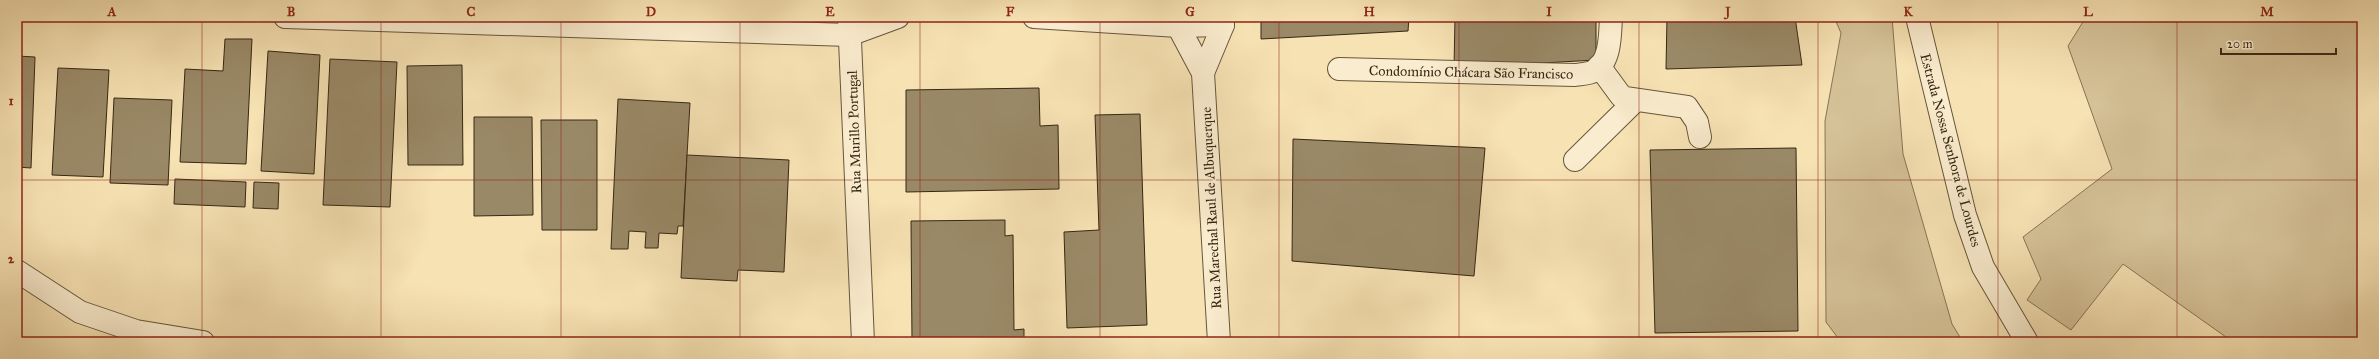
<svg xmlns="http://www.w3.org/2000/svg" width="2379" height="359" font-family="'IM FELL Great Primer',serif">
<style>
.green{fill:#d6c298;stroke:#867556}
.building{fill:#9a8967;stroke:#362814}
.lines{fill:none;stroke-linecap:round;stroke-linejoin:round}
.minor-casing{stroke:#66563c;stroke-width:24}
.minor{stroke:#faecce;stroke-width:22}
.grid{fill:none;stroke:#8f2418;stroke-width:1;stroke-opacity:0.55}
.labels{text-anchor:middle;stroke-width:3;stroke-linejoin:round;paint-order:stroke}
.street-label{font-size:14px;fill:#362814;stroke:#faecce}
.neatline{fill:none;stroke:#8f2418;stroke-width:1.5}
.grid-label{font-size:13px;text-anchor:middle;font-weight:bold;fill:#8f2418}
</style>
<rect width="100%" height="100%" fill="#f7e2b3"/>
<filter id="stains"><feTurbulence type="fractalNoise" baseFrequency=".005" numOctaves="4"/><feColorMatrix values="0 0 0 0 .2 0 0 0 0 .09 0 0 0 0 .02 0 0 0 .5 -.17"/></filter>
<radialGradient id="worn" r=".72"><stop offset=".6" stop-color="#630" stop-opacity="0"/><stop offset="1" stop-color="#630" stop-opacity=".3"/></radialGradient>
<g class="green">
<polygon points="1834,17 1892,17 1903,154 1952,324 1963,342 1841,342 1826,322 1825,121 1841,33"/>
<polygon points="2086,17 2362,17 2362,342 2233,342 2123,264 2071,330 2027,300 2041,279 2023,237 2112,169 2068,46"/>
</g>
<g class="building">
<polygon points="1261,17 1409,17 1408,31 1261,39"/>
<polygon points="1455,17 1596,17 1596,60 1454,68"/>
<polygon points="1667,17 1795,17 1802,65 1666,69"/>
<polygon points="225,39 252,39 246,164 180,162 185,69 223,71"/>
<polygon points="268,51 320,55 314,174 261,171"/>
<polygon points="17,56 35,57 31,168 17,167"/>
<polygon points="330,59 397,62 390,207 323,205"/>
<polygon points="462,65 463,165 408,165 407,66"/>
<polygon points="58,68 109,70 103,177 52,175"/>
<polygon points="1039,88 1040,126 1058,125 1059,189 906,192 906,90"/>
<polygon points="114,98 172,100 168,185 110,183"/>
<polygon points="618,99 690,103 683,226 678,226 677,234 659,233 658,248 645,248 646,232 629,231 628,249 611,249"/>
<polygon points="1140,114 1147,325 1067,328 1064,232 1099,230 1095,115"/>
<polygon points="474,117 532,117 533,215 474,216"/>
<polygon points="541,120 597,120 597,230 542,230"/>
<polygon points="1293,139 1485,148 1474,276 1292,261"/>
<polygon points="1796,148 1798,331 1655,333 1650,150"/>
<polygon points="687,155 789,160 784,272 738,270 737,281 681,278"/>
<polygon points="175,179 246,182 245,207 174,204"/>
<polygon points="254,182 279,183 278,209 253,208"/>
<polygon points="1005,220 1005,236 1013,235 1014,330 1024,329 1024,342 912,342 911,221"/>
</g>
<g class="lines">
<g class="minor-casing">
<g id="minor">
<polyline points="285,17 849,35 898,17"/>
<polyline points="849,17 863,342"/>
<polyline points="1034,17 1178,26 1223,25"/>
<polyline points="1178,17 1178,26 1203,73 1219,342"/>
<polyline points="1917,17 1965,215 1983,267 2027,342"/>
<polyline points="1599,66 1621,96 1625,98 1687,107 1697,122 1700,137"/>
<path d="M1339 69 1575 75C1581 74 1589 74 1594 71 1611 62 1610 34 1611 17"/>
<polyline points="1203,73 1223,25 1223,17"/>
<polyline points="1575,160 1636,100"/>
<polyline points="17,271 80,312 136,331 203,342"/>
</g>
</g>
<use href="#minor" class="minor"/>
</g>
<path class="grid" d="M202 17V342M381 17V342M561 17V342M740 17V342M920 17V342M1100 17V342M1279 17V342M1459 17V342M1639 17V342M1818 17V342M1998 17V342M2177 17V342M17 180H2362"/>
<g class="labels">
<g class="street-label">
<text transform="translate(1471 72) rotate(1)" y="5">Condomínio Chácara São Francisco</text>
<text transform="translate(854 132) rotate(-92)" y="5">Rua Murillo Portugal</text>
<text transform="translate(1951 150) rotate(75)" y="5">Estrada Nossa Senhora de Lourdes</text>
<text transform="translate(1211 208) rotate(-93)" y="5">Rua Marechal Raul de Albuquerque</text>
</g>
</g>
<rect width="2379" height="359" fill="none" stroke="#f7e2b3" stroke-width="44"/>
<path d="M2221 48v6h115v-6" fill="none" stroke="#362814" stroke-width="2"/>
<text x="2227" y="48" font-size="12" fill="#362814" stroke="#faecce" stroke-width="3" paint-order="stroke">20 m</text>
<rect x="22" y="22" width="2335" height="315" class="neatline"/>
<g class="grid-label">
<text x="112" y="16">A</text>
<text x="291" y="16">B</text>
<text x="471" y="16">C</text>
<text x="651" y="16">D</text>
<text x="830" y="16">E</text>
<text x="1010" y="16">F</text>
<text x="1190" y="16">G</text>
<text x="1369" y="16">H</text>
<text x="1549" y="16">I</text>
<text x="1728" y="16">J</text>
<text x="1908" y="16">K</text>
<text x="2088" y="16">L</text>
<text x="2267" y="16">M</text>
<text x="11" y="105">1</text>
<text x="11" y="263">2</text>
</g>
<rect width="100%" height="100%" filter="url(#stains)"/>
<rect width="100%" height="100%" fill="url(#worn)"/>
</svg>
